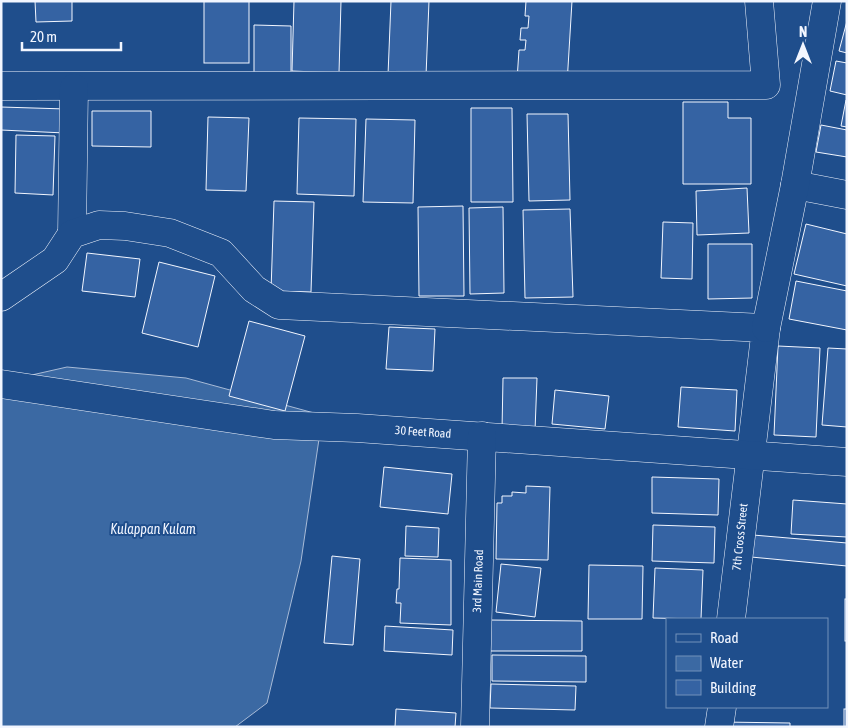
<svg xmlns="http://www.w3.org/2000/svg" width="848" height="728" font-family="'Asap Condensed',sans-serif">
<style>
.water{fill:#3b69a3;stroke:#a8bbd7}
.building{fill:#3563a3;stroke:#f2f6ff}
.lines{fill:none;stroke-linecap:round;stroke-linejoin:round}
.street-casing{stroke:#f2f6ff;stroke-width:29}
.street{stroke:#1f4e8c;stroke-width:28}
.labels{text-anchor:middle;stroke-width:4;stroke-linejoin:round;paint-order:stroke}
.street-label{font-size:12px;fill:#f2f6ff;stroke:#1f4e8c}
.water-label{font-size:14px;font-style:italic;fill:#f2f6ff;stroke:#1f4e8c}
</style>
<rect width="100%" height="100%" fill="#1f4e8c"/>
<polygon class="water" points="67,367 186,378 314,413 319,439 301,561 267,703 235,727 1,727 1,382"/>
<g class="building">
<polygon points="35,1 72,1 72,21 36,22"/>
<rect x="204" y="1" width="45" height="62"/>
<polygon points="294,1 341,1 339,73 292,71"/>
<polygon points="391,1 429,1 426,76 388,75"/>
<polygon points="526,1 572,1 567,84 517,80 519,50 525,50 526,40 520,40 521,28 528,28 529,16 525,16"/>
<polygon points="847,21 847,53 839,51"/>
<polygon points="254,25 291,26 291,77 254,76"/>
<polygon points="836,61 847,63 847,95 830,91"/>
<polygon points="846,100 847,100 847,127 841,126"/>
<polygon points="683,102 728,102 728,118 751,118 751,184 683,184"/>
<polygon points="1,107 66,109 65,133 1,130"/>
<polygon points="471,108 512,108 513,202 471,202"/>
<polygon points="92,111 151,111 151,147 92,146"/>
<polygon points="527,114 568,114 570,200 529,201"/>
<polygon points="208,117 249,118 246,191 206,190"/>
<polygon points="299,118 356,119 354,196 297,194"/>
<polygon points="366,119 415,120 413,203 363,202"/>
<polygon points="821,125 847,130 847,157 816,152"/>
<polygon points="16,135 55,136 53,195 15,193"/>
<polygon points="747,188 749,233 697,235 696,191"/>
<polygon points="274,201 314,202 311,292 271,291"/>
<polygon points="463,206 464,296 419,296 418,207"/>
<polygon points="503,207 504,293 470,294 469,208"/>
<polygon points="570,209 573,297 525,298 523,210"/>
<polygon points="663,222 693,223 692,279 661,278"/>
<polygon points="806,224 847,234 847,286 794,274"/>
<polygon points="708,244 752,244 752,298 708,299"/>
<polygon points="87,253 140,259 135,297 82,291"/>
<polygon points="159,262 215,276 198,347 142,333"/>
<polygon points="796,281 847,291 847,330 789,319"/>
<polygon points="249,321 305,336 285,411 229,396"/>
<polygon points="389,327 435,329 433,371 386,369"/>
<polygon points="778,346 820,348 816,437 774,435"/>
<polygon points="828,348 847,349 847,427 822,425"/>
<polygon points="503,378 537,378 535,431 502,430"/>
<polygon points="681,387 737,390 735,431 678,427"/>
<polygon points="555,390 609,396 605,429 552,424"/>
<polygon points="384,467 452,474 448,514 380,507"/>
<polygon points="652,477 719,479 718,515 652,513"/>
<polygon points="526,486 550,487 548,560 496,559 497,503 502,503 502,496 512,496 512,492 526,493"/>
<polygon points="793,500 847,504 847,537 791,534"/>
<polygon points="653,525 715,527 714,563 652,561"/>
<polygon points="406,526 439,528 438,557 405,556"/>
<polygon points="753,535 847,543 847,566 751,557"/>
<polygon points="332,556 360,559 353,645 324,643"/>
<polygon points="400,558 451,560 451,625 400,623 401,603 396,603 397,589 399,589"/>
<polygon points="501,564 541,568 535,617 496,612"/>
<polygon points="589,565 643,566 642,619 588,619"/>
<polygon points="655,568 703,570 701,619 653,618"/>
<rect x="845" y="599" width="2" height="42"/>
<polygon points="489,620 582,621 582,651 489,651"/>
<polygon points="385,626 453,630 452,655 384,651"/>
<polygon points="492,655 586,656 586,682 492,681"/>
<polygon points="491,684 576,686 575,710 490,708"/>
<polygon points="396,709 456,713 455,727 395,727"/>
<rect x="844" y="709" width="3" height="18"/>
<polygon points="722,722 790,723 790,727 722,727"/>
</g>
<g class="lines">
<g class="street-casing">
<g id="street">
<polyline points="1,86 766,85 759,1"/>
<polyline points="795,185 847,195"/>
<polyline points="72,234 74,88"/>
<polyline points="1,297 55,260 72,234 99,225 125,226 170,233 221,253 254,289 279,305 766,328 731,619"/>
<polyline points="766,328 795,185 827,1"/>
<polyline points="1,384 274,425 357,428 847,462"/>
<polyline points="475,727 482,436"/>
<polyline points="719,727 722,707"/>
</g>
</g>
<use href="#street" class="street"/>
</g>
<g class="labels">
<g class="street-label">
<text transform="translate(423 432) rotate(4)" y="4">30 Feet Road</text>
<text transform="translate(740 537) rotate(-84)" y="4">7th Cross Street</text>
<text transform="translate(478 581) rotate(-88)" y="4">3rd Main Road</text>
</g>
<g class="water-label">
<text x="153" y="534">Kulappan Kulam</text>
</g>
</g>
<rect width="848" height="728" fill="none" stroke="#f2f6ff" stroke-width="5"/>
<rect x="666" y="618" width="162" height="90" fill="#1f4e8c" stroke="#7391ba"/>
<rect x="676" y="634" width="25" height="8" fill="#1f4e8c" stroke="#7391ba"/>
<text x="710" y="643" font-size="15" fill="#f2f6ff">Road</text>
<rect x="676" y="656" width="25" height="15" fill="#3b69a3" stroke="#7391ba"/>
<text x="710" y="668" font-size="15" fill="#f2f6ff">Water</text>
<rect x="676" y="680" width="25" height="15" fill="#3563a3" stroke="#7391ba"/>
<text x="710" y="693" font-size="15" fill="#f2f6ff">Building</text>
<g transform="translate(803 45)" stroke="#1f4e8c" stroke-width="4" paint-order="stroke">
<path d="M0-4L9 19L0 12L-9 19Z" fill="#f2f6ff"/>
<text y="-8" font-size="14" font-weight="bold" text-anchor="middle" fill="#f2f6ff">N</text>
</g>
<path d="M22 42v8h99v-8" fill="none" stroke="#f2f6ff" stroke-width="2.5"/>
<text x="30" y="42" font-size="15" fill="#f2f6ff" stroke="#1f4e8c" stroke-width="4" paint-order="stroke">20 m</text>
</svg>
